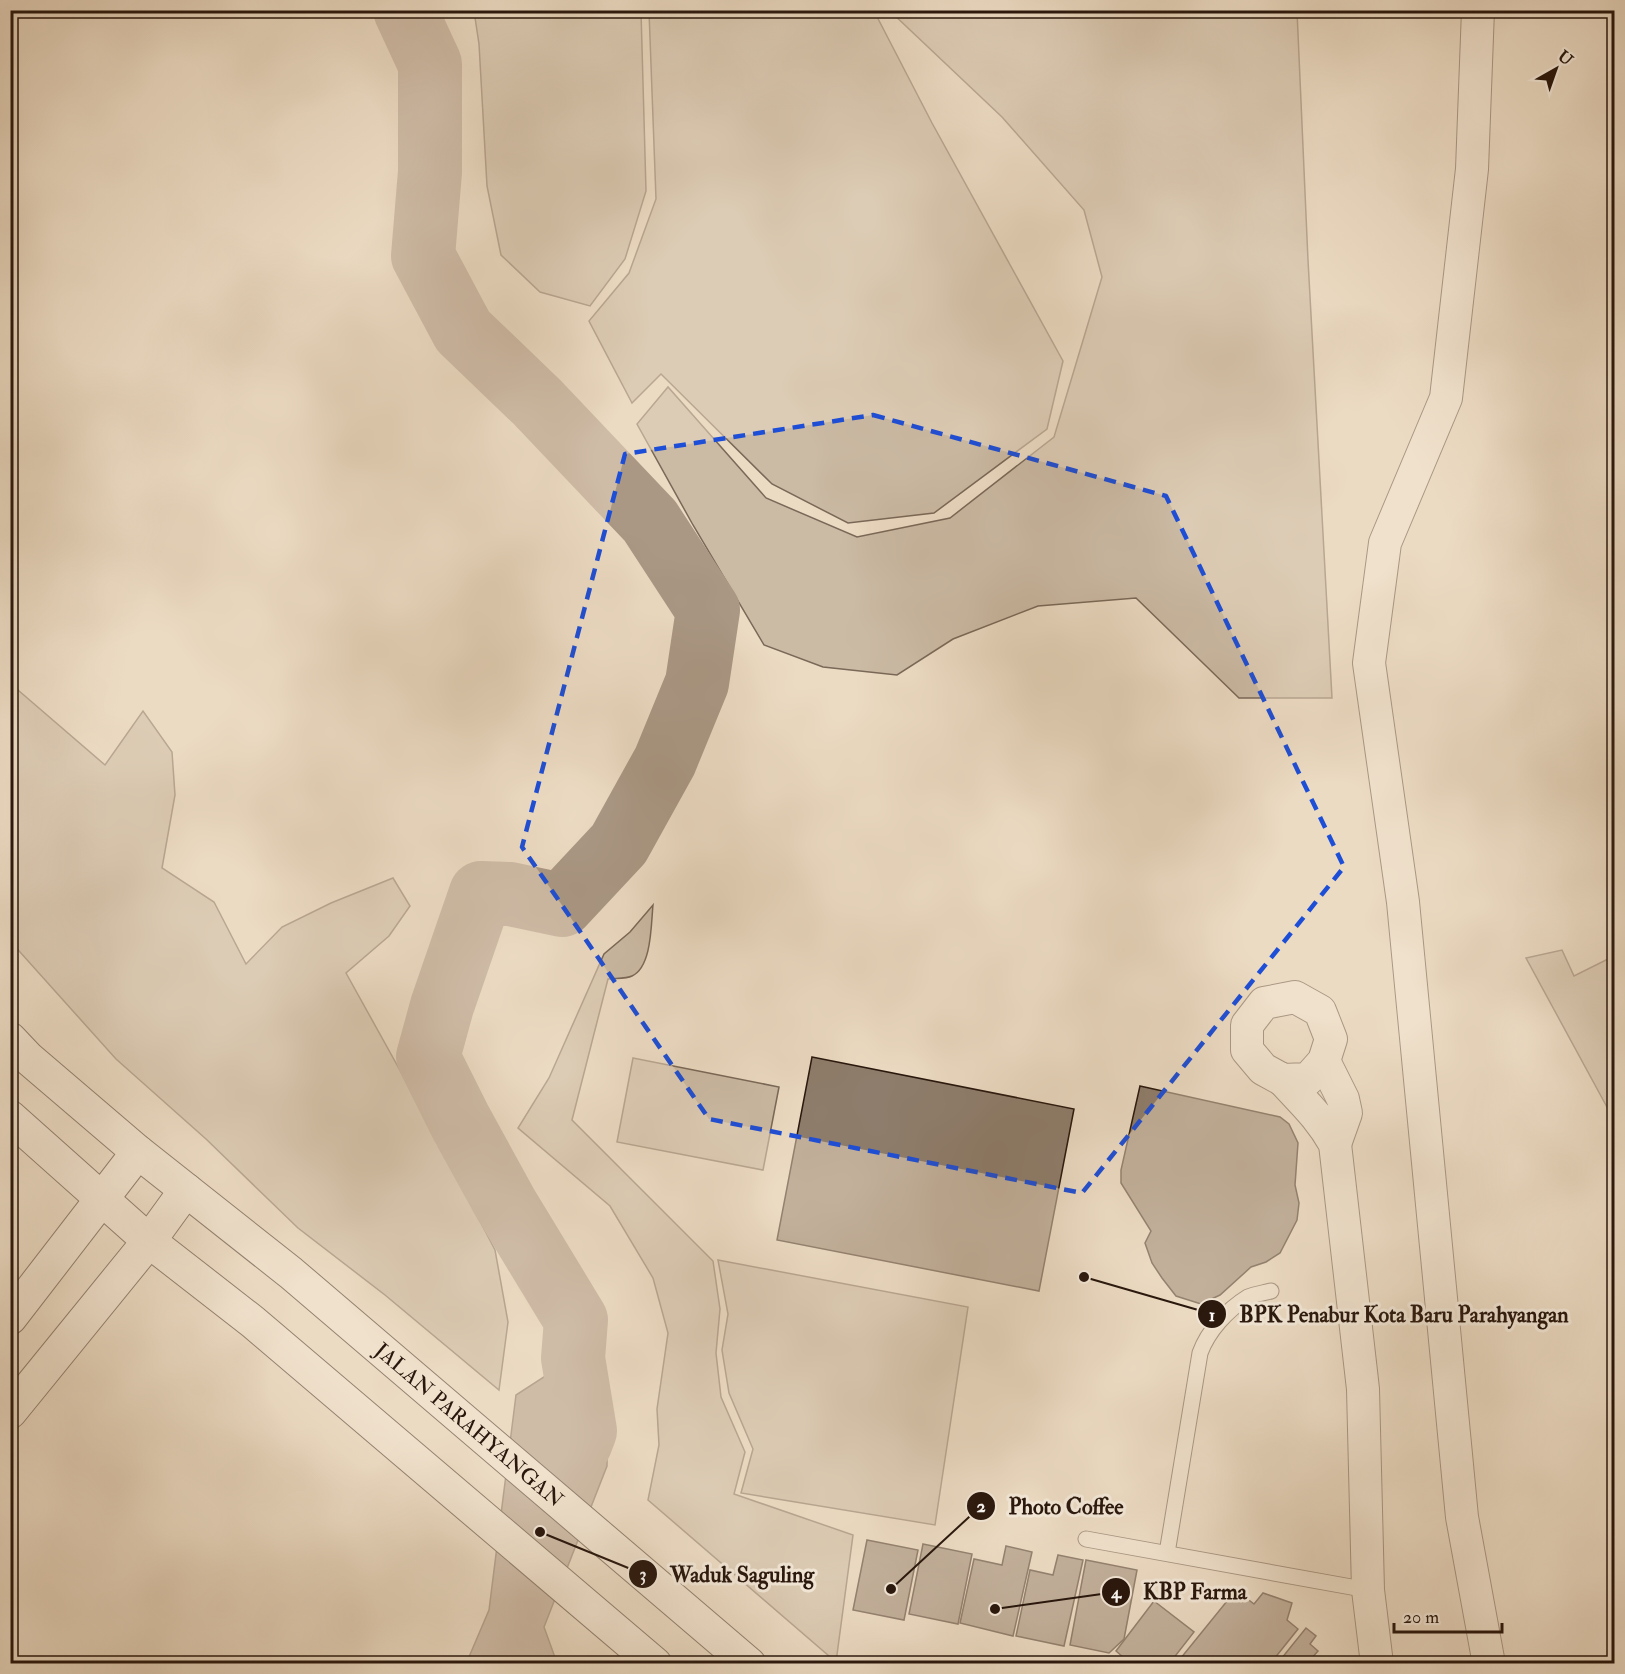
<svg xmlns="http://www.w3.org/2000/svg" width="1625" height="1674" font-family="'IM FELL Double Pica',serif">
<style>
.green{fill:#cbbaa4;stroke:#7a6858;stroke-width:1.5}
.water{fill:#aa9885;stroke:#766455;stroke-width:1.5}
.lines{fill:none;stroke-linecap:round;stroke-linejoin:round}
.river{stroke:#aa9885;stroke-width:64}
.building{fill:#8e7d6c;stroke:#29170d;stroke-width:1.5}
.lane-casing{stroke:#5a483a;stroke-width:17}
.street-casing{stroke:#5a483a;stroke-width:34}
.secondary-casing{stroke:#29170d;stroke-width:35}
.lane{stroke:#f3e8d8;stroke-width:15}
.street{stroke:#f3e8d8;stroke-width:32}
.secondary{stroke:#f3e8d8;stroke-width:33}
.marked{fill:none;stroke:#1d4ed8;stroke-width:4.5;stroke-dasharray:12 8;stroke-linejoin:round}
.labels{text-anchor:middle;stroke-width:6;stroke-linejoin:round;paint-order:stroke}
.street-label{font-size:21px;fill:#29170d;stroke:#f3e8d8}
.leader{fill:none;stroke:#29170d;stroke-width:2}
.callout-dot{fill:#29170d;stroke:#f3e8d8;stroke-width:2}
.mark-label{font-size:18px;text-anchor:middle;font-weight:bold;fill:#fff}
.callout-label{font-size:22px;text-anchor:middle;font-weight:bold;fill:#29170d;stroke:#f3e8d8;stroke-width:6;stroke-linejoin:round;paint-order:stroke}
</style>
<rect width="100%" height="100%" fill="#ecdbc3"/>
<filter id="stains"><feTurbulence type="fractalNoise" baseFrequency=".00333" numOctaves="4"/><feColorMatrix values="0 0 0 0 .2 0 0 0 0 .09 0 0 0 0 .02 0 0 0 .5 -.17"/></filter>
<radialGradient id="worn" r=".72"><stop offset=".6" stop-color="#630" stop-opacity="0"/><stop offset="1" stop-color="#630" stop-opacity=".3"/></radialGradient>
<g class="green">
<polygon points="474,11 641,11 646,191 625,259 590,306 540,292 501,255 487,186 479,44"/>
<polygon points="649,11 874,11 932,123 1063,361 1047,429 934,513 848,523 772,484 661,374 632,403 589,321 629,273 656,199"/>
<polygon points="890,11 1297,11 1308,260 1332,698 1239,698 1136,598 1038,606 953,639 897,675 823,667 764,645 693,525 637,424 668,387 766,498 857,537 950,518 1054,437 1102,277 1084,210 1002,117"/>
<polygon points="11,684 105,765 143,711 172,752 175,795 162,868 214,902 246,964 282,927 331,903 393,878 410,906 389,936 346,973 427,1119 495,1250 508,1322 499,1390 385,1295 298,1228 206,1139 116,1059 11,942"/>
<path d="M653 905C651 924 652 967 632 976 626 979 615 978 608 979L572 1120 713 1261 720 1309 716 1353 721 1397 745 1452 734 1494 853 1535 836 1662 648 1500 659 1445 657 1409 668 1333 653 1278 610 1206 518 1128 549 1078 604 954 630 932Z"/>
<polygon points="1562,950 1574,976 1614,956 1614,1120 1526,958"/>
<polygon points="633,1058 779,1087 763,1170 617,1142"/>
<polygon points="718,1260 968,1307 935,1525 741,1493 753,1449 729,1393 722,1350 728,1314"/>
</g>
<polygon class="water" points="573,1358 602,1366 608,1395 607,1466 544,1627 557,1663 466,1664 489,1610 516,1395"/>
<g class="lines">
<polyline class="river" points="405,10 430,64 430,172 423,256 463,331 537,402 650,521 708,610 697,683 665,761 619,844 562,905 510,894 481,893 442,1006 428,1057 460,1121 505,1203 576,1320 573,1358 585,1431 580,1444"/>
</g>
<g class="building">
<polygon points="812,1057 1074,1109 1039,1291 777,1240"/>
<polygon points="1140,1086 1280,1117 1289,1124 1298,1143 1295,1185 1299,1203 1297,1220 1280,1253 1266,1262 1251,1267 1220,1295 1201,1304 1176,1296 1162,1278 1152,1263 1145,1243 1151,1231 1121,1183 1121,1170"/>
<polygon points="867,1540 918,1550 904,1620 853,1610"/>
<polygon points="923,1544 972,1554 958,1624 909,1614"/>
<polygon points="1006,1546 1032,1552 1013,1636 960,1623 974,1559 1002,1565"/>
<polygon points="1058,1555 1083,1560 1064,1646 1016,1636 1030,1570 1053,1575"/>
<polygon points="1086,1560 1137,1570 1124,1639 1109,1653 1070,1645"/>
<polygon points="1236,1590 1254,1604 1263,1593 1292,1603 1287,1620 1298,1629 1270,1664 1176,1664"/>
<polygon points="1154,1601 1194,1632 1169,1664 1131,1664 1116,1651"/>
<polygon points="1306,1628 1316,1636 1310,1644 1318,1651 1310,1660 1314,1664 1277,1664"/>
</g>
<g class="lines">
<g class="lane-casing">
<g id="lane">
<polyline points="1086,1539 1368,1590"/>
<path d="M1167 1553 1200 1353C1208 1331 1227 1310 1248 1297 1255 1294 1264 1293 1271 1291"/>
</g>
</g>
<g class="street-casing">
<g id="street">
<polyline points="1478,10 1472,169 1446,398 1385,543 1369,663 1403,902 1462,1517 1489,1664"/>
<polygon points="1295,997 1320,1011 1331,1039 1324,1061 1308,1079 1283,1080 1263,1069 1247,1050 1247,1025 1264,1003"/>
<polyline points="1324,1061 1343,1099 1346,1113 1335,1144"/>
<path d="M1283 1080C1304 1103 1319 1116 1335 1144L1363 1389 1368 1590 1377 1664"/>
</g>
</g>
<g class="secondary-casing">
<g id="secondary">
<path id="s1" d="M10 1039 28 1058 138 1152 291 1273 749 1664"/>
<polyline points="10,1117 149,1241 253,1322 655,1664"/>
<polyline points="10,1318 138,1152"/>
<polyline points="10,1412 149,1241 186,1190"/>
</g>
</g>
<use href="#lane" class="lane"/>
<use href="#street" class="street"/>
<use href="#secondary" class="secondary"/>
</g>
<path d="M0 0H1625V1674H0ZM873 415 1166 496 1344 867 1082 1193 709 1119 522 847 625 454Z" fill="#ecdbc3" fill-opacity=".55" fill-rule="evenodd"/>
<path class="marked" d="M873 415 1166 496 1344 867 1082 1193 709 1119 522 847 625 454Z"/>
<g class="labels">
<g class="street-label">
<text dy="7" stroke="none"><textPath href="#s1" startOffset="600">JALAN PARAHYANGAN</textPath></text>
</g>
</g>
<path class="leader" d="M1084 1277L1212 1314M891 1589L981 1506M540 1532L643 1574M995 1609L1116 1592"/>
<g class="callout-dot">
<circle cx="1084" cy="1277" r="6"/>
<circle cx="891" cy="1589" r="6"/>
<circle cx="540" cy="1532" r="6"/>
<circle cx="995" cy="1609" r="6"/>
<circle cx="1212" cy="1314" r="15"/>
<circle cx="981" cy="1506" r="15"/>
<circle cx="643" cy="1574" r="15"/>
<circle cx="1116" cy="1592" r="15"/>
</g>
<g class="mark-label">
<text x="1212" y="1321">1</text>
<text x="981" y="1512">2</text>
<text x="643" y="1580">3</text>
<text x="1116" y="1598">4</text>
</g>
<g class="callout-label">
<text x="1404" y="1322">BPK Penabur Kota Baru Parahyangan</text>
<text x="1066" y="1514">Photo Coffee</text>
<text x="742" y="1582">Waduk Saguling</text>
<text x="1195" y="1599">KBP Farma</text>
</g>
<rect width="1625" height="1674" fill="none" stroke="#ecdbc3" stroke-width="36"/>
<rect x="12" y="12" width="1601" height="1650" fill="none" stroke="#29170d" stroke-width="3"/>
<rect x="18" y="18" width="1589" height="1638" fill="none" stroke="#29170d" stroke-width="1.5"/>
<g transform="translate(1556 69) rotate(40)" stroke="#f3e8d8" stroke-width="4.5" paint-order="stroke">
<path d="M0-4.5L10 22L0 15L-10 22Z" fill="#29170d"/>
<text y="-9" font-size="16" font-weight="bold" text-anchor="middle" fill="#29170d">U</text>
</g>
<path d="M1394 1623v9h108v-9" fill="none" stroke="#29170d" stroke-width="3"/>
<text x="1403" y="1623" font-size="18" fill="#29170d" stroke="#f3e8d8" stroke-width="4.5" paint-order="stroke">20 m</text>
<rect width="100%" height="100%" filter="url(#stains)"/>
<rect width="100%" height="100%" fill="url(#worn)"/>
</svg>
